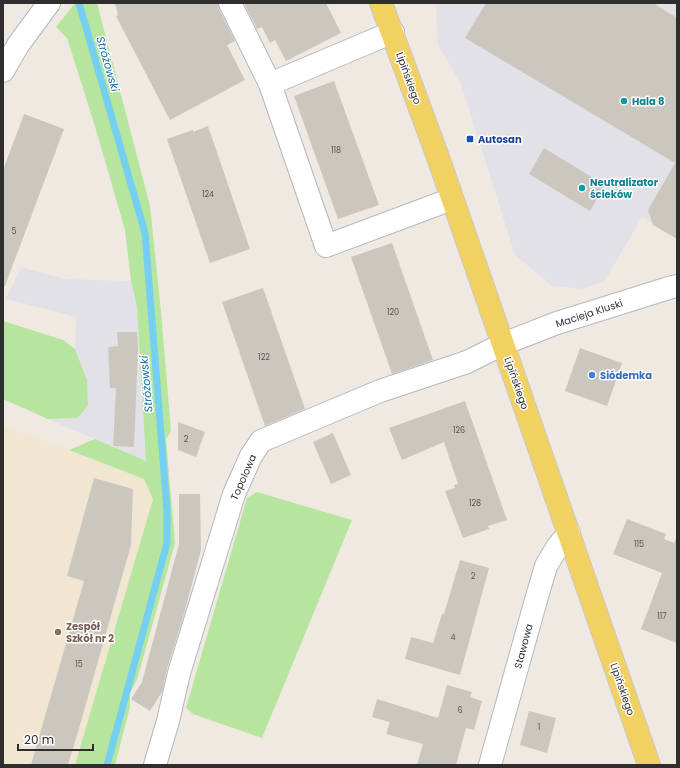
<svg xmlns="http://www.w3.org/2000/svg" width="680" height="768" font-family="Poppins,sans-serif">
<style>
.industrial{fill:#e3e1e8}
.education{fill:#f0e6d1}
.green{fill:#b6e59e}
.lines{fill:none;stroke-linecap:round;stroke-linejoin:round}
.stream{stroke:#75cff0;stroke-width:7}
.building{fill:#cbc7bf}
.minor-casing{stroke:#b4b7c1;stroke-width:24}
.major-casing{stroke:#c9c9c9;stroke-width:24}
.minor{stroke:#fff;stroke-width:22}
.major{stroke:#f2d163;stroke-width:22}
.culture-dot{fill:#0f9aa8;stroke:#fff;stroke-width:1.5}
.transit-dot{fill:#1a4fb4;stroke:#fff;stroke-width:1.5}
.shop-dot{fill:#3f7fe0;stroke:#fff;stroke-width:1.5}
.education-dot{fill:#8d6e63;stroke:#fff;stroke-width:1.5}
.labels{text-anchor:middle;stroke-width:3;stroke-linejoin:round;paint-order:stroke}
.number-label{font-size:8px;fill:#555452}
.street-label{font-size:10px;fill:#2e2e2e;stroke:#fff}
.culture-label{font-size:10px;font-weight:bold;fill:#0d838f;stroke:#fff;text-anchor:start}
.transit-label{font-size:10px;font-weight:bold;fill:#164399;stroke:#fff;text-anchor:start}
.shop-label{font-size:10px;font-weight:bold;fill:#366cbe;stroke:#fff;text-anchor:start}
.education-label{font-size:10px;font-weight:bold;fill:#785e54;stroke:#fff;text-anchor:start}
.water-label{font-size:11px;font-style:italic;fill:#0d6fa3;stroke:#fff}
</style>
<rect width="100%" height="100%" fill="#efe9e1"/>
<g class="industrial">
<polygon points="436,3 677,3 677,238 642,217 604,282 581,289 552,286 515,255 461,84 438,45"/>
<polygon points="21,267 65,279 131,281 137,307 146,461 48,419 77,418 87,380 75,349 76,317 6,299"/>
</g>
<polygon class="education" points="3,425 144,479 153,499 75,765 3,765"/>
<g class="green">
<polygon points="75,3 97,3 150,206 161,312 171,431 166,439 175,543 137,680 130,693 130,707 115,765 75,765 153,499 144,479 69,450 95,439 146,461 137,307 131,281 125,230 94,123 67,38 56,27"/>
<polygon points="3,321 63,340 75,349 87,380 88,406 77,418 48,419 3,399"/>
<polygon points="257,492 352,520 262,738 193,714 186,708 247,498"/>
</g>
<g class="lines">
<polyline class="stream" points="79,3 145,233 167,510 167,543 107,765"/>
</g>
<g class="building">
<polygon points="115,3 218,3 219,9 235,41 227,45 245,80 170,120 116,16 118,15"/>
<polygon points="244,3 326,3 341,33 286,61 275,40 270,43 262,27 257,29"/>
<polygon points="486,3 653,3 677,18 677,239 653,225 648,210 675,163 465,38"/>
<polygon points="334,81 379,205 338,219 294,96"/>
<polygon points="24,114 64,129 5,286 3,286 3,170"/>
<polygon points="208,126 250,249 210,263 167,139 193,130 193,132"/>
<polygon points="544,148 605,185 590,211 529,174"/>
<polygon points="392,243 433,360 392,374 351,257"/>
<polygon points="263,288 305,409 265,426 222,302"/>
<polygon points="117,332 137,332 138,350 134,447 113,446 116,388 110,388 108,347 118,346"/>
<polygon points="580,348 622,363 607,406 565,391"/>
<polygon points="465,401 507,520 488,526 489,529 463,538 445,491 455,488 454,485 458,484 444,442 402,460 389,428"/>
<polygon points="178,422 205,432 196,457 178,450"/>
<polygon points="333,433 351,475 331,484 313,442"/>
<polygon points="94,478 133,489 131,545 78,732 68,765 31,765 84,581 67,576"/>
<polygon points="179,494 200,494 201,550 184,614 167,669 162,692 150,711 131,699 142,682 179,544"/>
<polygon points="627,519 666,534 664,539 674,543 675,540 677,540 677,643 641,629 662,573 613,554"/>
<polygon points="460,560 489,568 460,675 405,659 411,637 433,643 442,614 444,614"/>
<polygon points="447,685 472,692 470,697 482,701 474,730 466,728 456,765 417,765 423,744 386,734 390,722 372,717 377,699 438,718"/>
<polygon points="529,711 556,718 547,753 520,745"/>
</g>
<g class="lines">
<g class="minor-casing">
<g id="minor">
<polyline points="230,3 270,84"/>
<polyline points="393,32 270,84 326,246 452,199"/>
<polyline points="3,71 18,45 49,3"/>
<polyline points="155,765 168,721 179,673 234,494 251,456 261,441 380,391 467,362 503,344 557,323 672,287 677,286"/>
<polyline points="490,765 536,600 546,566 558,546 569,533"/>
</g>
</g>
<g class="major-casing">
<polyline id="major" points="381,3 439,160 649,765"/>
</g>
<use href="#minor" class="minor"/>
<use href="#major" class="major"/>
</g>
<g class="culture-dot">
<circle cx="624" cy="101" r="4"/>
<circle cx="582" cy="188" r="4"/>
</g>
<rect class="transit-dot" x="466" y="135" width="8" height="8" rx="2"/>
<circle class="shop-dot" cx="592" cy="375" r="4"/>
<circle class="education-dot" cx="58" cy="632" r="4"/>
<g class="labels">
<g class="number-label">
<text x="336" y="153">118</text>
<text x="208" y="197">124</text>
<text x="14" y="234">5</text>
<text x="393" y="315">120</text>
<text x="264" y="360">122</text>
<text x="459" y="433">126</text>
<text x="186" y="442">2</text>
<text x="475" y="506">128</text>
<text x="639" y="547">115</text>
<text x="473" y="579">2</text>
<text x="662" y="619">117</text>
<text x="453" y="640">4</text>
<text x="79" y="667">15</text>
<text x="460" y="713">6</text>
<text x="539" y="730">1</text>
</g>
<g class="street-label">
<text transform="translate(409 78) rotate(70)" y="4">Lipińskiego</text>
<text transform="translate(589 313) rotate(-18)" y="4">Macieja Kluski</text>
<text transform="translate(517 383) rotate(71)" y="4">Lipińskiego</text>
<text transform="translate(243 477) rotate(-66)" y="4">Topolowa</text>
<text transform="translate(523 646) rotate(-75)" y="4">Stawowa</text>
<text transform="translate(623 689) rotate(71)" y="4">Lipińskiego</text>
</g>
<g class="culture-label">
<text x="632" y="105">Hala 8</text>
<text x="590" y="186">Neutralizator<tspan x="590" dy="12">ścieków</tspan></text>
</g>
<g class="transit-label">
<text x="478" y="143">Autosan</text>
</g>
<g class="shop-label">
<text x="600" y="379">Siódemka</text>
</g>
<g class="education-label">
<text x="66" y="630">Zespół<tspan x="66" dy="12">Szkół nr 2</tspan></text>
</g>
<g class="water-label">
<text transform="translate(108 64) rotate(74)" y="4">Stróżowski</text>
<text transform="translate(146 384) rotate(-95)" y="4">Stróżowski</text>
</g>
</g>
<rect width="680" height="768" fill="none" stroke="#2e2e2e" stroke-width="8"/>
<path d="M18 744v6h75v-6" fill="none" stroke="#2e2e2e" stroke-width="2"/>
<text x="24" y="744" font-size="12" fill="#2e2e2e" stroke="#ffffff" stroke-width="3" paint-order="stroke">20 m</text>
</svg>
